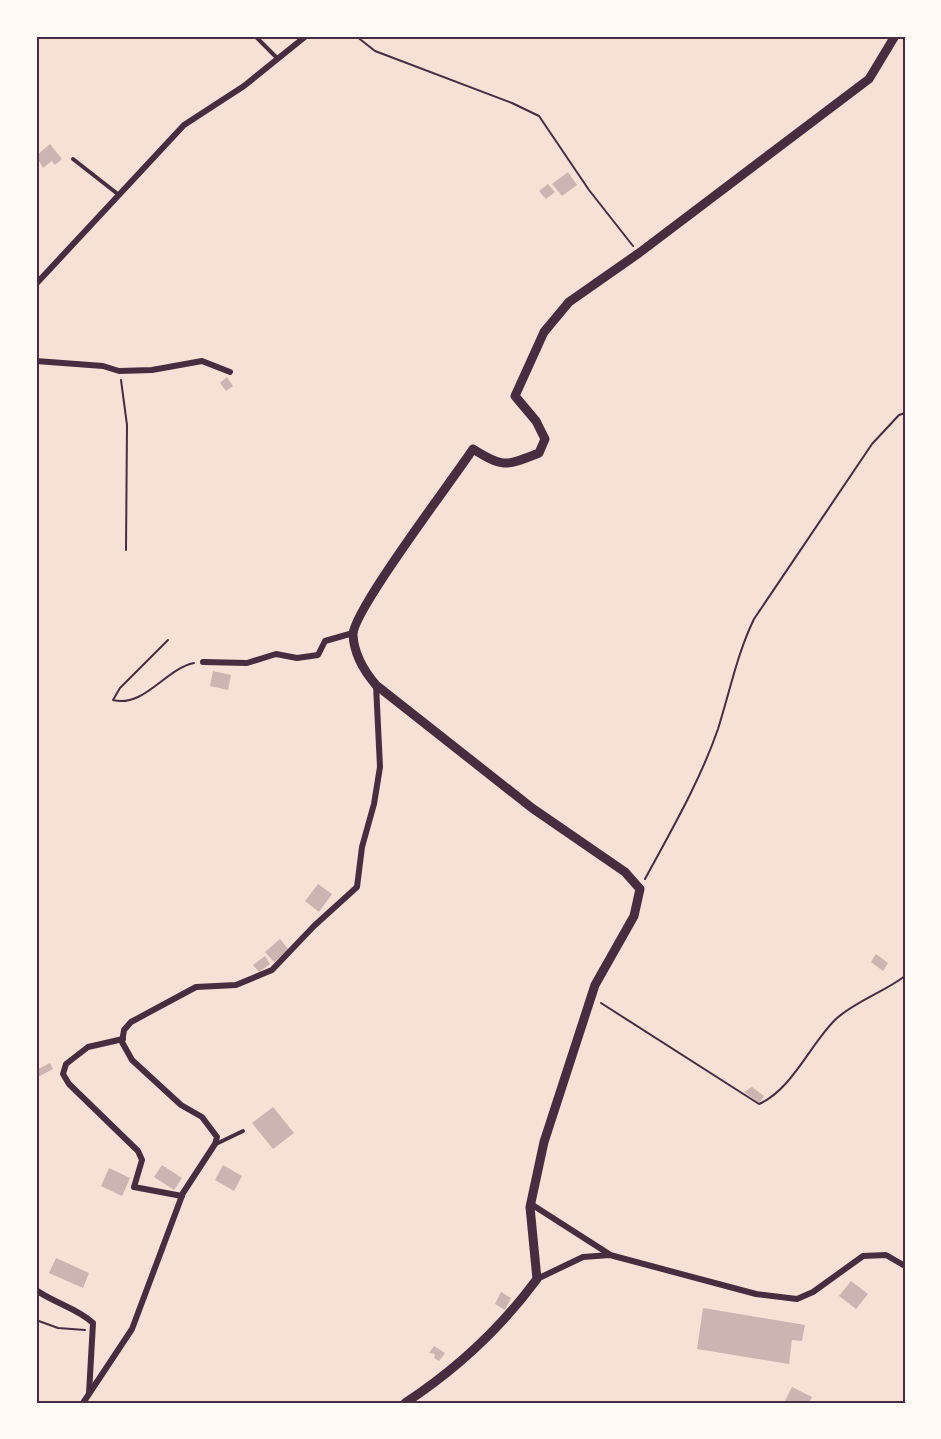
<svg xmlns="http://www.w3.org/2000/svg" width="941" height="1439" font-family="Barlow,sans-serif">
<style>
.building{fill:#ccb4b1}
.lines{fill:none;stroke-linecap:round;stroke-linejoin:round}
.path{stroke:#4a2c40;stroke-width:2}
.service{stroke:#4a2c40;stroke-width:4}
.minor{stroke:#4a2c40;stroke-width:6}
.tertiary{stroke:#4a2c40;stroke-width:9}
.neatline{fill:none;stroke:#4a2c40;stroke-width:2}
</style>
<rect width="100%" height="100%" fill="#f7e1d7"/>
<g class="building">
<polygon points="50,144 62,159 55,165 52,161 43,168 36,156"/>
<polygon points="568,172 577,185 562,196 552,184"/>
<polygon points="548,184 555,192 546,199 539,191"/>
<polygon points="227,377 233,386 226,391 220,383"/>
<polygon points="213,671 231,675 228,690 210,686"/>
<polygon points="318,884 332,894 319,912 305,901"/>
<polygon points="280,939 289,950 274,962 265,952"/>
<polygon points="876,954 888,963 883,971 871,962"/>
<polygon points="265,956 270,964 259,972 253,965"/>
<polygon points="50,1063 53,1069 38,1077 36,1070"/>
<polygon points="752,1087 764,1096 759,1103 744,1092"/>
<polygon points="273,1107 294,1133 273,1149 252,1123"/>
<polygon points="162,1165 182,1178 174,1190 154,1177"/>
<polygon points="223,1165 242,1176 234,1191 215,1180"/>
<polygon points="109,1168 130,1178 122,1196 101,1186"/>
<polygon points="56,1258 89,1273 83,1288 49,1273"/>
<polygon points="851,1281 868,1294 856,1309 839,1296"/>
<polygon points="501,1292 511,1298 505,1310 495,1304"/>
<polygon points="703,1308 805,1325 802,1341 792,1340 789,1364 697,1349"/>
<polygon points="434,1346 445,1353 439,1361 434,1358 435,1354 429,1353"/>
<polygon points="792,1387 812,1397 809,1403 784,1403"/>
</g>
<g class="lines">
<g class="path">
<polyline points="356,36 375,51 512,103 539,116 589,190 633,246"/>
<polyline points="121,380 127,425 126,550"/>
<path d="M168 640 120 688 113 700C144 708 165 669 194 663"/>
<path d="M645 879C671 831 700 781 718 729 730 691 737 654 754 619L872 444 899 415 905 413"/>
<path d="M601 1003 759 1104C793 1089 811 1042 837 1018 858 1000 884 992 905 976"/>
<polyline points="36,1320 58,1328 85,1330"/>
</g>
<g class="service">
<polyline points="255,36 278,59"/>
<polyline points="73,159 119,195"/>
<polyline points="216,1144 243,1131"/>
</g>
<g class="minor">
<polyline points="36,284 184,125 244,86 306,36"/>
<polyline points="36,361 103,366 119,371 152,370 202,361 230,372"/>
<polyline points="203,662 247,663 276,654 297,658 318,655 325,641 353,633"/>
<polyline points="123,1039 88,1047 66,1064 63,1074 69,1084 138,1151 142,1160 134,1187 182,1196"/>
<polyline points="531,1204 609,1254"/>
<polyline points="537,1279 583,1257 610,1255 756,1294 797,1299 813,1292 863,1256 886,1255 905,1266"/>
<path d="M36 1290C54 1303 77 1308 93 1323L89 1393"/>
<polyline points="83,1403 132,1329 183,1193 215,1144 217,1137 202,1117 181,1105 132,1060 122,1042 124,1030 131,1022 196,987 236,985 272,970 314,926 357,887 362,847 374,804 380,767 376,685"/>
</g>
<path class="tertiary" d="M405 1403C457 1369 500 1329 537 1279L530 1207 544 1142 595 985 634 916 640 889 625 872 532 808 376 685C364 671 354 653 353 635 352 612 454 478 473 449 503 468 506 466 539 453L545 439 536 421 515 396 544 332 569 302 639 253 869 79 895 36"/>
</g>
<rect width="941" height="1439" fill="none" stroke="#fffaf5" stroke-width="75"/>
<rect x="38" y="38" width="866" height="1364" class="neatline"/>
</svg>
